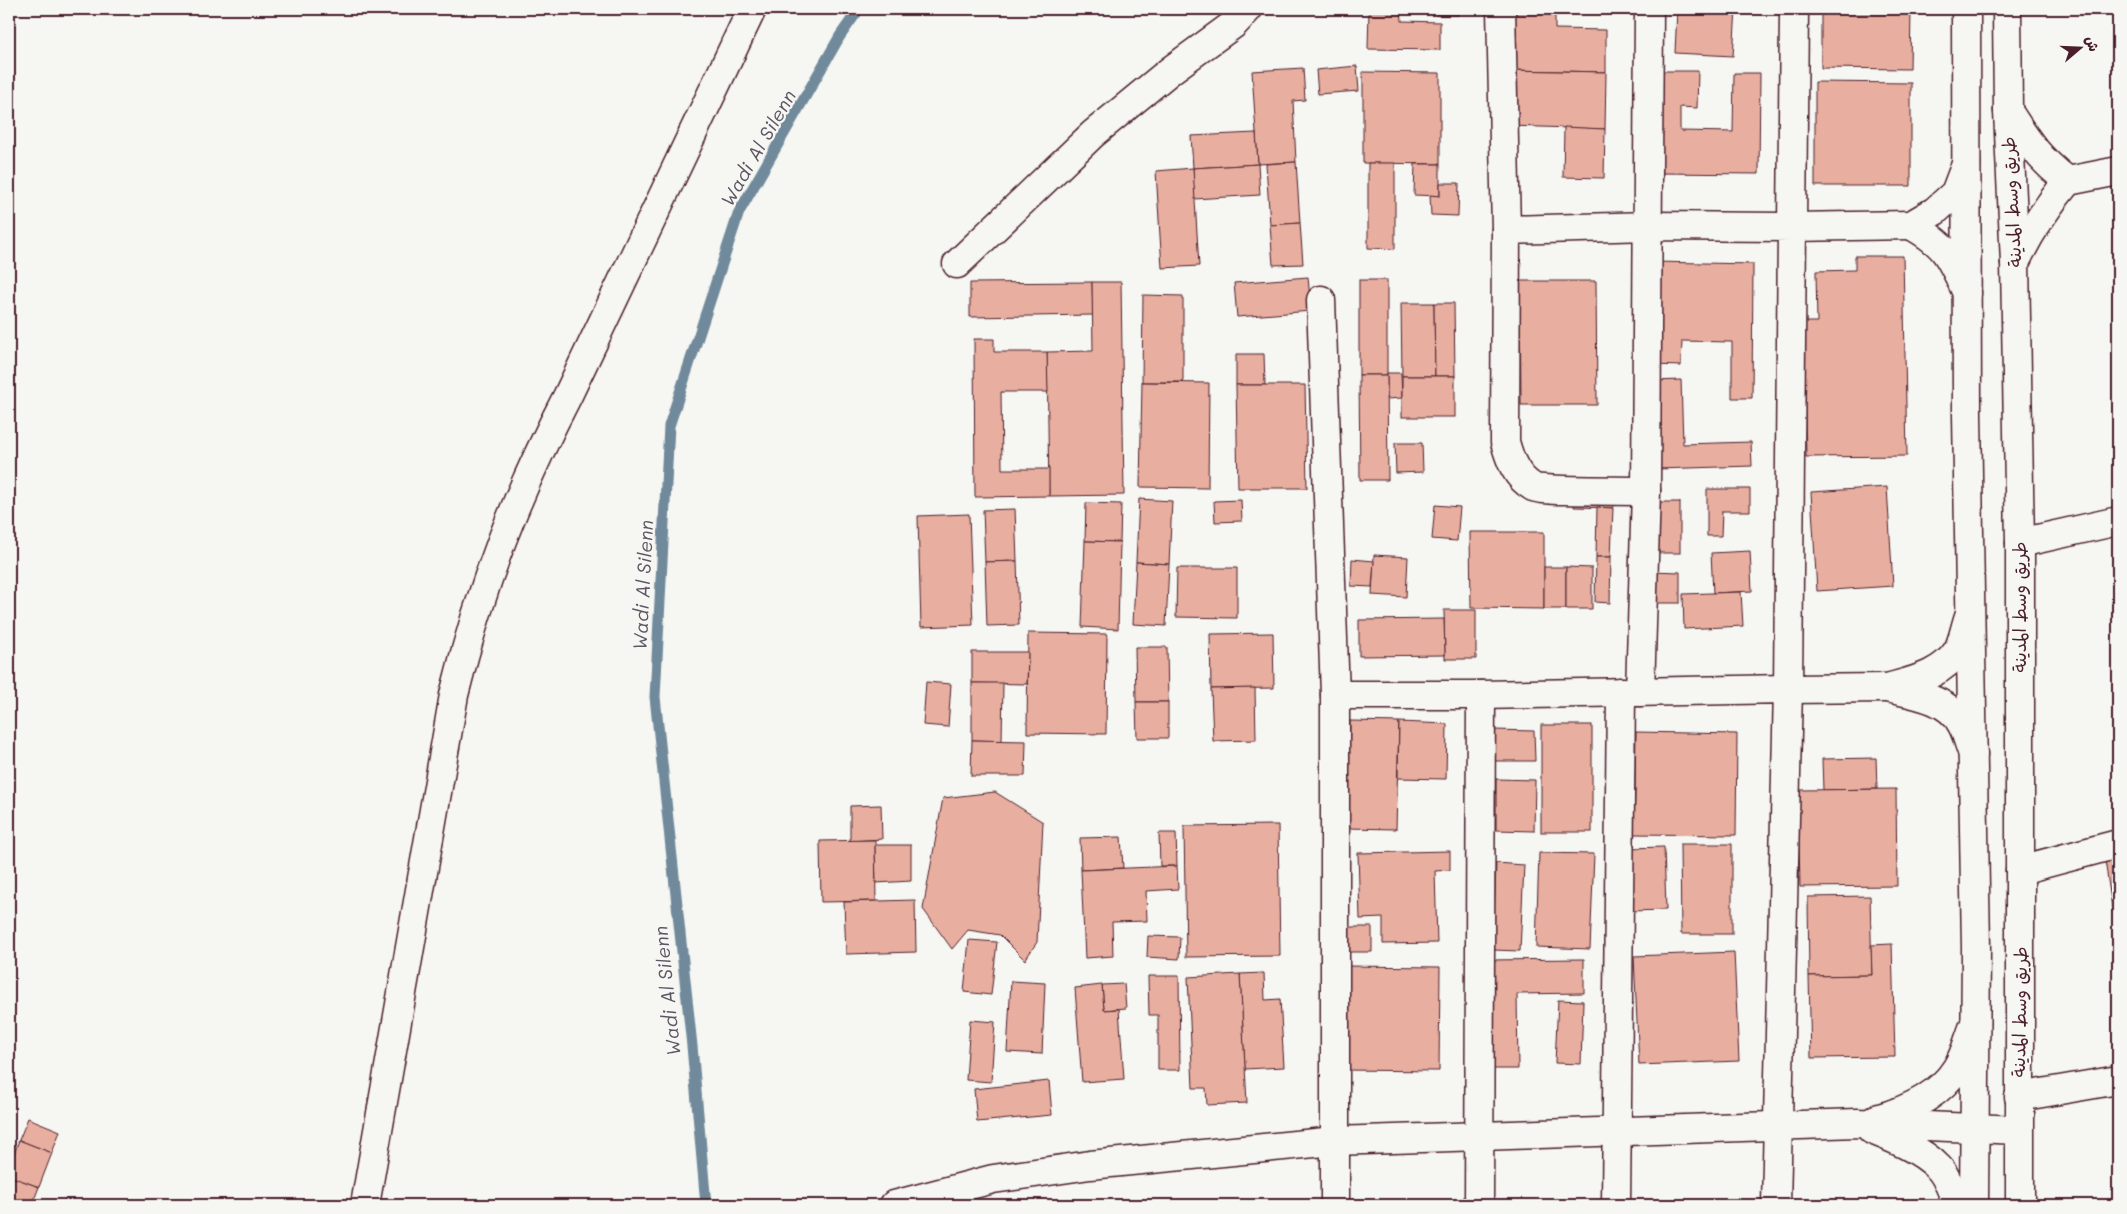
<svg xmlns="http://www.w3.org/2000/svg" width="2127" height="1214" font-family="Mali,'Playpen Sans Arabic',sans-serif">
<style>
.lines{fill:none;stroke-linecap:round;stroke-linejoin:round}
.stream{stroke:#6f8a9c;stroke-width:11}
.building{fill:#e8afa0;stroke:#4a1f2b}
.minor-casing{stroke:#4a1f2b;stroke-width:31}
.major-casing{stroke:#4a1f2b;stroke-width:31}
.minor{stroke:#f6f6f2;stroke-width:28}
.major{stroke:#f6f6f2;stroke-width:28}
.labels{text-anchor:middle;stroke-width:4.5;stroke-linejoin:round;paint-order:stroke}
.street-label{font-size:18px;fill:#4a1f2b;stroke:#f6f6f2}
.water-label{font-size:19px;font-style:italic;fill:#5c5563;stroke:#f6f6f2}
</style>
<rect width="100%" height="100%" fill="#f6f6f2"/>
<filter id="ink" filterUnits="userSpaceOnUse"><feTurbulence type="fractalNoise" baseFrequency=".02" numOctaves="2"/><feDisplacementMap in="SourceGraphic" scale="10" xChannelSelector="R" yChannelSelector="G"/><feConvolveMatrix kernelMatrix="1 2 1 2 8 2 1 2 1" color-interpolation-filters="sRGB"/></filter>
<g filter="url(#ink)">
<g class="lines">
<polyline class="stream" points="706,1205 692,1046 655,697 669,426 739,212 840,36 859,9"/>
</g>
<g class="building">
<polygon points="1369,9 1401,9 1402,21 1440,22 1440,50 1368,49"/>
<rect x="1436" y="9" width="22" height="6"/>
<polygon points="1510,9 1555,9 1555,29 1606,30 1606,72 1509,70"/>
<polygon points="1677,9 1736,9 1733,56 1675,53"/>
<polygon points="1821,9 1911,9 1910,69 1821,68"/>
<polygon points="1357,66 1359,91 1318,94 1316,70"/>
<polygon points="1303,68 1305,100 1293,101 1296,162 1258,164 1252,71"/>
<polygon points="1509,70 1606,72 1605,129 1508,126"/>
<polygon points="1661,71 1698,71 1697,108 1680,107 1680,131 1733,132 1734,73 1760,73 1759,174 1660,173"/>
<polygon points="1363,72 1440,73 1440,164 1363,163"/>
<polygon points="1815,82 1911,83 1911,186 1815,186"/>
<polygon points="1564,127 1605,129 1604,178 1563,177"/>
<polygon points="1256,133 1258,164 1193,168 1191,136"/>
<polygon points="1296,162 1300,223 1270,225 1266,164"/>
<polygon points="1368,163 1395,163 1395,249 1368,248"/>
<polygon points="1258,164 1260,195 1194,199 1193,168"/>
<polygon points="1415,164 1440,164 1440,196 1414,195"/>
<polygon points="1193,168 1199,266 1162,268 1156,171"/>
<polygon points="1440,183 1459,183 1458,216 1431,215 1430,195 1440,196"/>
<polygon points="1300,223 1303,264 1273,265 1270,225"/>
<polygon points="1855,256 1903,256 1907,456 1806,457 1803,322 1817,322 1816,271 1855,270"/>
<polygon points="1653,262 1753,264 1752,398 1732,398 1732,342 1682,341 1681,366 1652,365"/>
<polygon points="1308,277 1311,311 1237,317 1234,283"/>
<rect x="1359" y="280" width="28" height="95"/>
<polygon points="1520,281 1596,281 1597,405 1521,405"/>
<polygon points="1092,282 1093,315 970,317 970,283"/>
<polygon points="1092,282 1121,282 1124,495 1049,496 1047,352 1093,351"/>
<polygon points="1143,295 1183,296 1183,382 1142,382"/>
<polygon points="1401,303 1434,303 1435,376 1402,376"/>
<polygon points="1434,303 1454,303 1455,376 1435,376"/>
<polygon points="974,339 994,339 994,352 1047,352 1048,392 1001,392 1002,469 1049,469 1049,496 975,497"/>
<polygon points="1236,354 1264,354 1265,385 1236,385"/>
<polygon points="1387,373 1401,373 1402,398 1387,399"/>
<polygon points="1359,375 1387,375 1388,480 1360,480"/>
<rect x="1402" y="376" width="53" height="41"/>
<polygon points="1681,380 1683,444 1751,442 1752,466 1657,469 1654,381"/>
<polygon points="1142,382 1209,383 1208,488 1140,487"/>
<polygon points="1236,385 1305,385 1307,488 1238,488"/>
<polygon points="1395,443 1422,443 1423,472 1396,473"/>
<polygon points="1887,487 1893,586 1817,591 1811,492"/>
<polygon points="1707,489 1750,489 1750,511 1722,511 1721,536 1707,536"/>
<polygon points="1574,493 1613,494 1613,508 1574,507"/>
<polygon points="1139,499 1172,501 1169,564 1136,562"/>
<polygon points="1241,500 1242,521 1215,522 1214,501"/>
<rect x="1651" y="502" width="29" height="51"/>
<polygon points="1086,503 1121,504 1120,542 1085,541"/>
<polygon points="1435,505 1460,507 1457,541 1432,539"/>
<polygon points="1597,507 1613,508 1611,557 1596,557"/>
<polygon points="1015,509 1017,561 985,562 983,510"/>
<polygon points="969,514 973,625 921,627 918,516"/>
<polygon points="1470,532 1544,532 1544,609 1471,608"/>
<polygon points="1085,541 1120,542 1118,629 1082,627"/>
<polygon points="1750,551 1752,591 1713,593 1711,553"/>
<polygon points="1374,555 1408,557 1406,597 1372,595"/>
<polygon points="1596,557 1611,557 1610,603 1595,602"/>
<polygon points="1352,559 1374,561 1372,587 1351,586"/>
<polygon points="1017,561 1019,625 987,626 985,562"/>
<polygon points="1136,562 1169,564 1166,626 1133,624"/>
<rect x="1544" y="567" width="22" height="42"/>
<polygon points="1566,567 1592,568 1592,609 1566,609"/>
<polygon points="1177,568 1237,568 1237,618 1176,617"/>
<polygon points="1650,571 1680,572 1680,603 1650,603"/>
<polygon points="1741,592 1743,626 1684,629 1683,594"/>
<polygon points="1444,610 1476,610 1476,659 1445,659"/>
<polygon points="1444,619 1445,655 1359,656 1359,620"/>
<polygon points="1028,633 1107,634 1106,734 1027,733"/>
<polygon points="1273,633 1274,688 1211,689 1210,634"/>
<polygon points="1135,647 1167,647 1168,702 1136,702"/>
<polygon points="972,652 1028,652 1027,684 972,683"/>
<polygon points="926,682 951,684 948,727 923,725"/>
<polygon points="972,683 1003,683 1002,741 972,740"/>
<polygon points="1255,688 1256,740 1213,741 1211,689"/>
<polygon points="1136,702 1168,702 1168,738 1137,738"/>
<polygon points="1350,721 1399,722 1396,829 1347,828"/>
<polygon points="1399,722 1447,724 1446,779 1398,778"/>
<rect x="1541" y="725" width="51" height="107"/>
<polygon points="1493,730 1534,731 1535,761 1492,761"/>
<polygon points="1636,732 1737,734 1736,835 1634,834"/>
<polygon points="972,740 1026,741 1025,776 971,776"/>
<polygon points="1876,758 1877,789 1823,790 1822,759"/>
<polygon points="1496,779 1535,780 1534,831 1496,830"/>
<polygon points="1896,789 1897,886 1800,887 1798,790"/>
<polygon points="995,792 1043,822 1037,942 1025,960 1000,935 968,930 952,949 923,909 943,798"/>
<polygon points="881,805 882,839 850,841 850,806"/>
<polygon points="1278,825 1280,956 1186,957 1184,826"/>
<polygon points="1159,833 1176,833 1177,866 1160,866"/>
<polygon points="1121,837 1123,868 1081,870 1080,838"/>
<polygon points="875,840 876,901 821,902 820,841"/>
<polygon points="1680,844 1732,844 1732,934 1681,934"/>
<polygon points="875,845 911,845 911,881 876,883"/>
<polygon points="1664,847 1666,910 1630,911 1628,848"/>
<polygon points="1450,851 1450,870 1435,871 1437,943 1383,944 1383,918 1360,919 1358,853"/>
<polygon points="1539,853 1594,854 1590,949 1536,947"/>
<polygon points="2118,859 2118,948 2105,860"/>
<polygon points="1496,863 1524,865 1520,951 1493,950"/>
<polygon points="1177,866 1178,889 1146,891 1147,921 1112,922 1113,956 1085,958 1081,870"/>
<polygon points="1870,896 1872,975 1809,976 1808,897"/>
<polygon points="915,900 916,952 846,954 844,902"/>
<polygon points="1346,927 1372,927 1372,952 1347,952"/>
<polygon points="1148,936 1180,937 1179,959 1147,957"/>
<polygon points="969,940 997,942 991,995 964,992"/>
<polygon points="1892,944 1895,1057 1811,1058 1809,976 1872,975 1871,945"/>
<polygon points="1734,952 1739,1061 1639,1065 1634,956"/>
<polygon points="1584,959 1584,993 1517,994 1518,1069 1488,1069 1487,960"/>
<polygon points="1344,966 1440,967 1439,1071 1343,1070"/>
<polygon points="1264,973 1265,1000 1280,999 1284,1067 1245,1069 1240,974"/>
<polygon points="1240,974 1247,1103 1207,1105 1206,1088 1193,1088 1188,977"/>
<polygon points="1148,976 1179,976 1180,1070 1158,1070 1158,1015 1149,1015"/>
<polygon points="1011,981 1045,983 1042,1054 1007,1052"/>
<polygon points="1124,984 1126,1008 1104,1010 1102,985"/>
<polygon points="1102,985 1104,1010 1119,1009 1124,1079 1082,1082 1075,988"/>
<polygon points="1558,1000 1583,1001 1581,1064 1555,1063"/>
<polygon points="970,1020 995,1022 991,1082 966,1080"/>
<polygon points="1049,1081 1052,1115 977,1122 974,1089"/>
<polygon points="28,1118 60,1131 52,1153 19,1140"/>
<polygon points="19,1140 52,1153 39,1187 9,1176 9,1169"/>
<polygon points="9,1176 39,1187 32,1205 9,1205"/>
<polygon points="1287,1202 1287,1205 1228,1205"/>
</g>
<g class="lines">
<g class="minor-casing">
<g id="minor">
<path d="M1501 9 1506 230 1505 442C1510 460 1516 477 1533 487 1540 492 1630 490 1646 491L1649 9"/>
<polyline points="1794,9 1792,227 1911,225"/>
<path d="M2008 111C2027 141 2039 159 2068 181 2046 207 2030 232 2015 263"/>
<path d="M1966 164 1955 193 1935 211 1911 225C1948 246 1949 256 1967 293"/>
<polyline points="2068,181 2118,171"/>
<polyline points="1506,230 1650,226 1792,227 1788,689 1887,688"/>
<polyline points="957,264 1093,134 1171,70 1234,24 1248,9"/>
<polyline points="1321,300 1335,695 1335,1205"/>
<polyline points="2020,543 2118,521"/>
<path d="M1969 616C1965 627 1963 640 1958 650 1943 675 1912 681 1887 688 1913 694 1949 698 1962 725 1967 734 1969 745 1973 754"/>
<polyline points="1640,692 1646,491"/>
<polyline points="1335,695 1481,695 1479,1205"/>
<polyline points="1481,695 1788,689 1776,1205"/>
<polyline points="2020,870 2118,844"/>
<polyline points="2019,1097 2118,1080"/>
<path d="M1876 1119C1905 1111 1939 1096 1956 1069 1965 1056 1969 1037 1975 1023"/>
<path d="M1872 1130C1892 1138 1922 1150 1938 1167 1947 1176 1953 1193 1957 1205"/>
<path d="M365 1205 454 695C481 585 516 495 568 395L752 9"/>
<polyline points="894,1205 993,1179 1090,1165 1335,1141 1857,1123 2019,1130"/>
<polyline points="1616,1205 1621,692"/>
</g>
</g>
<g class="major-casing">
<g id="major">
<polyline points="1966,9 1967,415 1976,948 1974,1205"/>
<polyline points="2007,9 2008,111 2015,263 2020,543 2020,1205"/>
</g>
</g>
<use href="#minor" class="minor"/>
<use href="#major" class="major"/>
</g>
</g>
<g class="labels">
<g class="street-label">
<text transform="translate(2012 202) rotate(-93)" y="6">طريق وسط المدينة</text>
<text transform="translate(2020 607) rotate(-90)" y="6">طريق وسط المدينة</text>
<text transform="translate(2020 1012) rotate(-89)" y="6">طريق وسط المدينة</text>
</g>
<g class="water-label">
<text transform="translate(758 148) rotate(-60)" y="7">Wadi Al Silenn</text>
<text transform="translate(643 585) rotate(-87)" y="7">Wadi Al Silenn</text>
<text transform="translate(667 991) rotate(-96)" y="7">Wadi Al Silenn</text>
</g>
</g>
<rect width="2127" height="1214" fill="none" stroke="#f6f6f2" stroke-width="30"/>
<rect x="15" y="15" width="2097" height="1184" fill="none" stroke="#4a1f2b" stroke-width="2" filter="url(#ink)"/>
<g transform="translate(2080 48) rotate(71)" stroke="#f6f6f2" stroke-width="4" paint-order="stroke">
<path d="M0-4L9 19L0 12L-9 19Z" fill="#4a1f2b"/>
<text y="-8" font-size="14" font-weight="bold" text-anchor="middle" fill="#4a1f2b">ش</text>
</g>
</svg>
